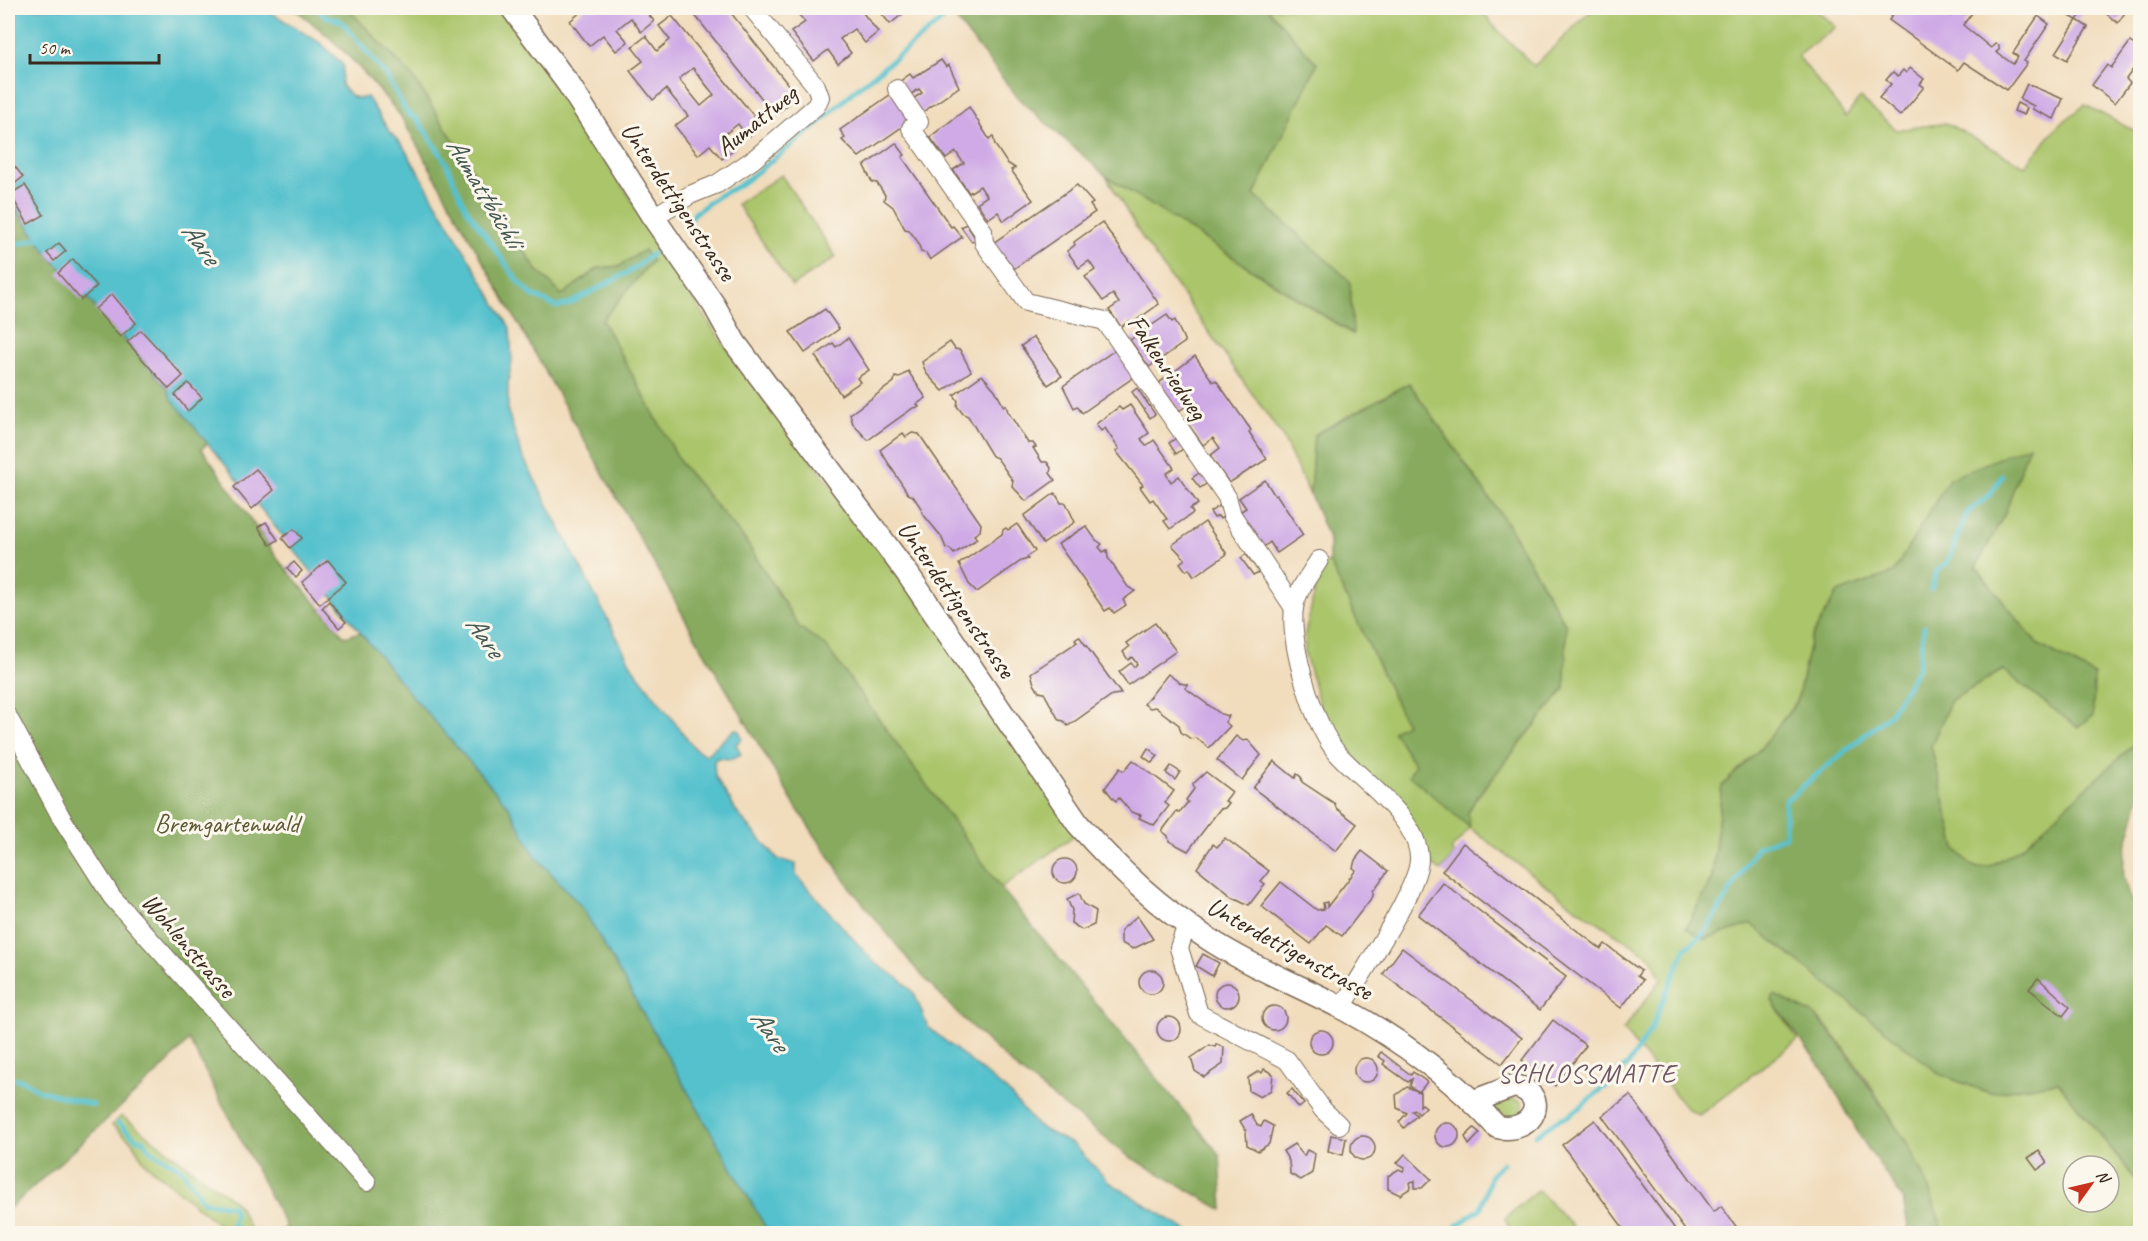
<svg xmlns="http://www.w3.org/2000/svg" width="2148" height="1241" font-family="Caveat,sans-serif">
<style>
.green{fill:#aac56b;stroke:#727844;stroke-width:1.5;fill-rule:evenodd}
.forest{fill:#87aa5f;stroke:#616a3e;stroke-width:1.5}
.water{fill:#55c1cd;stroke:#487676;stroke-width:1.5}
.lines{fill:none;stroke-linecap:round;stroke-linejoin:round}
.stream{stroke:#55c1cd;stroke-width:5}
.building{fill:#cfaae6;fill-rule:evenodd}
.minor-casing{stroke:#7b6855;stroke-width:20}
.tertiary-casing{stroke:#7b6855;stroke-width:25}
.minor{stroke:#fff;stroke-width:18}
.tertiary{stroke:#fff;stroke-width:22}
.labels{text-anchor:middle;stroke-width:6;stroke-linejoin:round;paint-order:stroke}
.street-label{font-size:26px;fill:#3b2a1e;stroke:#fbf7ec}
.park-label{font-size:26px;fill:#5c5835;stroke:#fbf7ec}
.water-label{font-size:27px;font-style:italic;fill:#435753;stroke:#fbf7ec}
.neighbourhood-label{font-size:27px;letter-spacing:1.5px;fill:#6f5764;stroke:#fbf7ec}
</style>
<rect width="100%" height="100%" fill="#fbf7ec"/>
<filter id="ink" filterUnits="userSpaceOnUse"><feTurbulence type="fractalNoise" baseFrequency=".0167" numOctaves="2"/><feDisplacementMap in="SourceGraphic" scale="12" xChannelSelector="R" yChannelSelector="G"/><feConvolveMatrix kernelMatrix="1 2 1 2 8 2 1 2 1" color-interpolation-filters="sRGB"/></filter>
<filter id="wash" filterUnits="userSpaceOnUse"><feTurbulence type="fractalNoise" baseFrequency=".008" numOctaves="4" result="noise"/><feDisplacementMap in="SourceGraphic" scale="24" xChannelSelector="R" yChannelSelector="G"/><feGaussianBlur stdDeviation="1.35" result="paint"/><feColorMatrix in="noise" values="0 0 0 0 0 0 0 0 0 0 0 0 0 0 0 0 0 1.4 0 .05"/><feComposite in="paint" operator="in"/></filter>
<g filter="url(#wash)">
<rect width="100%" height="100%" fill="#f1dcbc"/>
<g class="green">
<path d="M347 8H498C586 110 646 234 724 344 781 424 844 499 902 578 963 661 1018 749 1076 834L1001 888 826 647 799 627 745 540 682 465 602 320 652 261 644 250 620 266 598 268 562 295 536 269 413 77Z"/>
<path d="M1267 8H1481L1491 23 1534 66 1594 8H1814L1836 27 1798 56 1846 117 1860 98 1897 130 1946 123 2025 166 2059 125 2085 105 2140 134V584L2138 588 2140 622V739L2020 849 1990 866 1978 868 1971 865 1956 849 1931 746 1951 700 2003 670 2077 727 2094 675 2037 644 1976 567 2005 513 1893 573 1837 593 1811 638 1797 701 1761 748 1722 786 1712 878 1686 928 1705 939 1751 924 1942 1075 1990 1093 2058 1082 2140 1185V1233H1944C1937 1217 1933 1198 1926 1182 1911 1148 1840 1030 1811 1013 1799 1006 1785 1004 1772 1001L1798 1040 1699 1115 1686 1108 1623 1030 1661 980 1652 958 1572 905 1470 828 1451 850 1455 854 1441 871 1428 862 1423 841 1343 751 1326 727 1305 654V633L1320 570 1329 561 1406 724 1394 731 1415 765 1469 827 1468 813 1476 798 1565 688 1566 625 1508 525 1409 383 1314 435 1310 495 1282 436 1143 239 1106 176 1352 334 1349 281 1254 195 1317 64ZM2073 1166H2109V1202H2073Z"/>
<polygon points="781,175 836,257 792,286 737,204"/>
<polygon points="1508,1097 1522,1102 1523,1109 1518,1116 1506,1117 1489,1107"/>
<polygon points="122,1116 233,1200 240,1208 250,1230 246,1233 235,1233 224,1229 145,1163 132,1142 112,1125"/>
<polygon points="1538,1190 1579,1233 1511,1233 1505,1218"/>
</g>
<g class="forest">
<path d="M293 8H347L413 77 536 269 562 295 599 268 620 266 644 250 652 261 602 320 682 465 745 540 799 627 826 646 1001 888 1220 1155 1223 1210 1128 1156 1018 1070 955 1011 916 969 852 890 794 804 696 638 400 115C365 73 338 41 293 8Z"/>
<polygon points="947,8 1267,8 1317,64 1254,195 1350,281 1353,334 1106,176 1019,99"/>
<polygon points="8,197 47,253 168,388 171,398 208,442 202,449 280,562 345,637 360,632 509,807 536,857 582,907 769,1233 280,1233 286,1227 189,1040 163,1068 8,1210"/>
<polygon points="1409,383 1508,525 1566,626 1565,688 1476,798 1468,813 1470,828 1409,775 1415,765 1393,731 1406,724 1329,561 1329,539 1310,495 1314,435"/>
<path d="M2029 445 2005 513 1976 567 2037 644 2094 675 2093 716 2077 727 2003 670 1951 700 1931 746 1956 849 1971 865 1978 868 1990 866 2020 849 2140 739C2140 756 2143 774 2140 791 2132 844 2107 863 2140 917V1185L2058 1082 1990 1093 1941 1075 1751 924 1705 939 1686 928 1712 878 1722 786 1761 748 1797 702 1811 638 1837 593 1893 573 1949 479Z"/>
<polygon points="1775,995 1813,1014 1840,1044 1909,1146 1927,1184 1944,1233 1909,1233 1903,1199 1861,1138 1824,1071 1774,1004 1772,997"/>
</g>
<path class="water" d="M8 8H264L322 44 343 65 341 85C349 95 354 101 367 97L390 132 403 146 510 328 512 361 508 383V412L522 455 633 668 695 749 706 755 735 729 739 730 742 739 736 744 741 754 732 759 717 758 714 761 715 776 738 814 778 859 796 864V875L874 962 901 980 914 993 928 1027 1007 1091 1037 1126 1074 1145 1109 1182 1191 1233H769L582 907 536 857 509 807 408 691 171 398 168 388 47 253 8 197Z"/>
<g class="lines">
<g class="stream">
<polyline points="318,8 325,16 341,21 386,75 407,113 417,119 444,159 466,208 517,280 532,295 557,307 569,304 634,269 652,254"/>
<polyline points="686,225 695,213 718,196 740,185 815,127 855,90 944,19 953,8"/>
<polyline points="8,247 43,237"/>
<polyline points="1931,589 1936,572 1947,563 1967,513 1990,495 2002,476"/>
<polyline points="8,1077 24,1081 38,1090 93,1105"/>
<polyline points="118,1123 137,1139 143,1140 151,1151 181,1168 204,1202 232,1206 235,1212 232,1224 243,1234"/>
<polyline points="1536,1135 1561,1118 1569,1116 1603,1088 1615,1083 1618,1072 1628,1065 1650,1031 1685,949 1706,931 1757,847 1785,836 1785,801 1889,715 1918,668 1924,627"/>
<polyline points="1446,1234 1481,1208 1491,1175 1503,1163"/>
</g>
</g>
<g id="blocks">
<g class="building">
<polygon points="580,8 643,8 654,21 641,32 631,18 617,29 628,42 616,51 603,35 589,46 570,21 583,10"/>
<polygon points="689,8 727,8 798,97 775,115"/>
<polygon points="793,8 815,8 818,11 823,8 859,8 878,32 865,43 854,29 840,39 851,53 838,64 828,50 814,61 791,32 805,22"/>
<polygon points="877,8 910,8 890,24"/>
<polygon points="1893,8 1939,8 1951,16 1958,8 1973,8 1975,9 1963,25 1991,48 1995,44 1999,45 1999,50 1996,52 2013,64 2018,57 2013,53 2038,16 2049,24 2024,61 2027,63 2007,90 1964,62 1958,70 1889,20 1893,14 1890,12"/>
<polygon points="2061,8 2086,8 2077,20 2088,27 2067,60 2056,53 2077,20 2066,14 2068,12"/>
<polygon points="2099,8 2128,8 2118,23"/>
<path d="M672 16 762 126 748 137 738 124 724 135 735 148 722 159 710 145 698 155 675 126 688 116 666 89 653 100 630 71 643 61 632 47 646 36 657 51 670 40 659 26ZM693 68 714 95 701 106 679 79Z"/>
<polygon points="2130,42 2140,49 2140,60 2126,79 2130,83 2115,103 2092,85 2107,65 2111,68"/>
<polygon points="941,60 946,67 949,65 959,87 920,114 911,100 922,93 919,89 908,96 899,82 910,74 913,78"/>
<polygon points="1910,68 1924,79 1920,84 1924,87 1900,116 1879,98 1891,84 1886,80 1893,72 1898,76 1903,70 1906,73"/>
<polygon points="2027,84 2063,99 2054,119 2032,109 2034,106 2020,99"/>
<polygon points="894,92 913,119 859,157 842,140 845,138 840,130"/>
<polygon points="2017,103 2027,108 2024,115 2014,111"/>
<polygon points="969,107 989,139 993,136 995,145 1007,163 1015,168 1011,170 1033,200 1004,221 998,212 988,219 977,203 987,196 983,191 980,186 969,193 953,170 964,163 960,158 956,152 946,159 930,137"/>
<polygon points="896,143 905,155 902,157 951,227 953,226 962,237 930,260 926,253 921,252 918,242 909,230 905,229 893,207 884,200 885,195 877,183 872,182 864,166"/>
<polygon points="13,164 23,177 8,189 8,168"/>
<polygon points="25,185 44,215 28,224 10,194"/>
<polygon points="1077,185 1093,203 1090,205 1095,212 1012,270 993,243"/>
<polygon points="1102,222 1159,304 1131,324 1129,321 1121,327 1109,310 1119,303 1113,294 1103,301 1085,277 1095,270 1089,261 1079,268 1067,251 1075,245 1074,242"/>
<polygon points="966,224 976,239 972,242 961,227"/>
<polygon points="59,243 66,251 54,261 47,253"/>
<polygon points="73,259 97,286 81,300 58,273"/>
<polygon points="112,294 136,323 120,337 95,309"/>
<polygon points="825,309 839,329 805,353 790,332"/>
<polygon points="1167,315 1172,322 1175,320 1185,342 1149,367 1130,340"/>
<polygon points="141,330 183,376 169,389 127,342"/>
<polygon points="1034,337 1062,376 1048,385 1021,346"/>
<polygon points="848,338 869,370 857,378 860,382 841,395 815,356 833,343 836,347"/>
<polygon points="950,342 955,349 960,350 971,371 943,391 926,373 922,362"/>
<polygon points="1118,348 1137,375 1082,413 1077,406 1074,408 1063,386"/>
<polygon points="1195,356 1213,382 1216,380 1251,430 1249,432 1267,459 1229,483 1210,456 1220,448 1213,438 1203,445 1185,420 1195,413 1189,404 1179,411 1159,383"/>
<polygon points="908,371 926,398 917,404 919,407 913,408 868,440 853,424 850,414 894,382 895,377 899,378"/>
<polygon points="982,375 995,390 1004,407 1006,405 1008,412 1028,443 1033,443 1036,447 1033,448 1042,462 1047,462 1051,468 1050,473 1055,480 1026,501 1012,486 1013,481 997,458 992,456 968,416 963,414 957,406 958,401 954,395"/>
<polygon points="188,383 202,398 188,411 175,395"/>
<polygon points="1137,388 1155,414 1150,418 1132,392"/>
<polygon points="1130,405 1149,433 1141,439 1146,446 1154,440 1174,468 1166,474 1171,482 1179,476 1198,504 1190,509 1193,513 1170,529 1164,521 1167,519 1153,499 1150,501 1140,487 1143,485 1116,451 1119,449 1105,428 1101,431 1096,424 1119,407 1122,410"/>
<polygon points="903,433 906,437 912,433 919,434 981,524 980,531 974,535 977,539 954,554 950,549 946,548 941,536 922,513 921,508 913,496 908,494 880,450"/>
<polygon points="1178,437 1184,448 1176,454 1169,443"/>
<polygon points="256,469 274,490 252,509 234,487"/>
<polygon points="1202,471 1209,482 1200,488 1192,478"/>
<polygon points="1265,480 1275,496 1277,495 1303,535 1277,553 1270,542 1262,548 1238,513 1246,508 1239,498"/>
<polygon points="1055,493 1061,503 1066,503 1075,522 1043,544 1024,516"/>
<polygon points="1219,506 1225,516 1220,519 1218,516 1214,518 1210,512"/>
<polygon points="266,522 278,540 270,545 258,527"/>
<polygon points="1205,522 1227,554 1194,577 1189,569 1186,571 1180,563 1185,559 1172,545"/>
<polygon points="1017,524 1035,551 1027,557 1028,559 1021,561 977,592 969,584 959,564 1002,534 1003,530 1006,528 1008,530"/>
<polygon points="1086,526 1096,540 1102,544 1099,547 1103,552 1107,550 1108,558 1128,587 1135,591 1123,600 1126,605 1114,613 1110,608 1105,611 1058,544"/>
<polygon points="294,529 302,538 290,548 282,538"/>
<polygon points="1246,554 1259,572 1253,575 1241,558"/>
<polygon points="328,560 346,582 320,604 302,582"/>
<polygon points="294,562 302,571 296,577 287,568"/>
<polygon points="329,601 346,622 339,628 322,608"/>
<polygon points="1155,623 1176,651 1128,685 1119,672 1131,663 1134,667 1137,664 1132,657 1128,660 1123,652 1129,647 1126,643"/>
<polygon points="1079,636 1121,694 1112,695 1068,726 1064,721 1059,720 1044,693 1039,692 1034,684 1031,673 1077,642 1075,639"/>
<polygon points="1168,674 1180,683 1188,685 1185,688 1221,714 1229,716 1225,722 1230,726 1209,748 1196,738 1191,739 1181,732 1179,725 1155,707 1150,708 1144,704"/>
<polygon points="1236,736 1243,741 1248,740 1261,755 1242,780 1217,760"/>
<polygon points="1148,748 1158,756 1152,763 1143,756"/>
<polygon points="1133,760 1174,791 1165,803 1169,806 1154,825 1139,818 1141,815 1131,812 1119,798 1116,801 1112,797 1105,788 1120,768 1124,771"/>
<polygon points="1274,761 1295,778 1297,774 1301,777 1302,782 1335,804 1336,808 1357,824 1336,851 1253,788"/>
<polygon points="1171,766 1180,772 1175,780 1166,773"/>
<polygon points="1206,772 1232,792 1225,801 1229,803 1225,808 1220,809 1188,851 1169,841 1168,836 1162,831 1177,811 1179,813 1188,802 1186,800 1194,789 1193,784"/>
<polygon points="1225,838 1269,871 1261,881 1265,884 1249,905 1233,897 1197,868 1213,844 1217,847"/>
<polygon points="1463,843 1601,949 1605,944 1641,971 1637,976 1643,980 1621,1008 1442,871"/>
<polygon points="1362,851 1388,871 1373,891 1373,896 1342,936 1326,925 1311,944 1261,906 1281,882 1317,910 1324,909 1323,903 1327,902 1327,907 1356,870 1353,868 1355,860"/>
<circle cx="1065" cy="871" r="12"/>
<polygon points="1443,883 1566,977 1540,1010 1418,915"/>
<polygon points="1079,893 1084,904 1096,911 1094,925 1082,930 1071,923 1072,910 1067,899"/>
<polygon points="1137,916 1153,939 1133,949 1121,943 1121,930"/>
<polygon points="1402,948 1522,1038 1502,1064 1383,974"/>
<polygon points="1203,954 1219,963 1212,976 1196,966"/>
<circle cx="1151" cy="982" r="12"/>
<polygon points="2038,978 2070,1007 2063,1016 2029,989"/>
<circle cx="1227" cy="995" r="12"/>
<circle cx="1274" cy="1018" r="12"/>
<circle cx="1169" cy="1029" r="12"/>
<polygon points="1553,1020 1586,1046 1555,1086 1522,1060"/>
<circle cx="1321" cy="1042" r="12"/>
<polygon points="1216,1044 1224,1047 1223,1064 1204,1077 1195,1071 1191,1058 1210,1045 1215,1047"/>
<polygon points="1381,1052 1411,1075 1413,1072 1427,1082 1419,1092 1410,1086 1412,1079 1408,1082 1383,1064 1385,1061 1378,1056"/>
<circle cx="1366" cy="1070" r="12"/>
<polygon points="1264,1069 1273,1074 1272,1084 1271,1090 1260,1097 1249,1091 1248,1078 1259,1071 1262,1073"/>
<polygon points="1407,1087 1420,1092 1420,1106 1422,1104 1426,1107 1419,1114 1415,1110 1412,1111 1417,1115 1404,1128 1399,1122 1407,1113 1397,1108 1396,1095"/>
<polygon points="1292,1089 1304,1104 1299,1108 1287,1093"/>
<polygon points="1630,1095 1714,1212 1721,1206 1741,1233 1687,1233 1602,1116"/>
<polygon points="1251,1114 1257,1125 1261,1127 1264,1121 1273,1126 1269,1144 1258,1151 1247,1145 1246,1131 1240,1121"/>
<polygon points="1595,1120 1675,1229 1668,1233 1627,1233 1562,1145"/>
<circle cx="1447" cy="1135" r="12"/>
<polygon points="1474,1128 1480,1133 1469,1145 1465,1137"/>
<polygon points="1331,1135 1346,1138 1343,1155 1328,1151"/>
<circle cx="1363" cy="1148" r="12"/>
<polygon points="1294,1144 1304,1156 1307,1150 1315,1154 1312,1173 1301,1180 1290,1174 1289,1161 1283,1151"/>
<polygon points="2039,1151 2047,1163 2037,1170 2028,1158"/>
<polygon points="1405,1154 1431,1179 1422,1188 1415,1188 1415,1181 1410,1182 1411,1188 1400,1195 1388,1189 1388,1176 1399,1169 1403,1171 1405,1167 1397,1163"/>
</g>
</g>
</g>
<g filter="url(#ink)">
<use href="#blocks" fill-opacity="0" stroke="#7b6855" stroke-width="1.5"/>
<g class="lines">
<g class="minor-casing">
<g id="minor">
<polyline points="897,89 919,122 911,128 983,231 984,243 1026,302 1105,321 1227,497 1232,515 1294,608"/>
<polyline points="653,217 690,195 717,184 754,159 816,106 820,97 816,86 752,8"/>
<path d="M1319 560C1310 575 1297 590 1294 608 1289 644 1314 727 1338 754 1362 781 1420 819 1419 860 1418 890 1359 977 1342 1008"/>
<polyline points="8,717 61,817 112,897 367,1182"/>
<polyline points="1187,924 1179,948 1199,1014 1287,1060 1323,1110 1339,1125"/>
</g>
</g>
<g class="tertiary-casing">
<path id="tertiary" d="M512 8 569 85 653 217 714 305 735 343 907 573 1078 824C1115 866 1157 906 1204 936 1247 965 1296 984 1342 1008 1401 1040 1452 1077 1497 1127 1536 1135 1550 1093 1514 1086L1474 1101"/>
</g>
<use href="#minor" class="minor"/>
<use href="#tertiary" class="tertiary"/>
</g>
</g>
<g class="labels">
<g class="street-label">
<text transform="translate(756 120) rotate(-39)" y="9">Aumattweg</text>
<text transform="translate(679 201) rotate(56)" y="9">Unterdettigenstrasse</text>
<text transform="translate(1168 367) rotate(56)" y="9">Falkenriedweg</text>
<text transform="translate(957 599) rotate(55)" y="9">Unterdettigenstrasse</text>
<text transform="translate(189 945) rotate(49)" y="9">Wohlenstrasse</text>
<text transform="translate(1290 948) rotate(29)" y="9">Unterdettigenstrasse</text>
</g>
<g class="park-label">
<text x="227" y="832">Bremgartenwald</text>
</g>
<g class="water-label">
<text transform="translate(485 192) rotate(59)" y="9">Aumattbächli</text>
<text transform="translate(201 243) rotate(54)" y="9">Aare</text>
<text transform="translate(485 636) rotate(54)" y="9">Aare</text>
<text transform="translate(770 1030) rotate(54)" y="9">Aare</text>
</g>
<g class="neighbourhood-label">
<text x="1587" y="1082">SCHLOSSMATTE</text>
</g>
</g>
<rect width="2148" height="1241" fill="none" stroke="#fbf7ec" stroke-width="30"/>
<g transform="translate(2091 1184) rotate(56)"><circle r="28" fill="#fbf7ec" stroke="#aea59a" stroke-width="1.5"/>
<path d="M0-4.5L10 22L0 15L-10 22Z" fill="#c8321e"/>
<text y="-9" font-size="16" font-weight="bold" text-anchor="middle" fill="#3b2a1e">N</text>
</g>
<path d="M30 54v9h129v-9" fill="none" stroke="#3b2a1e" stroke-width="3"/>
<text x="39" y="54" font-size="18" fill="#3b2a1e" stroke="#fbf7ec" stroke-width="4.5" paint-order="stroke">50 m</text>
</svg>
